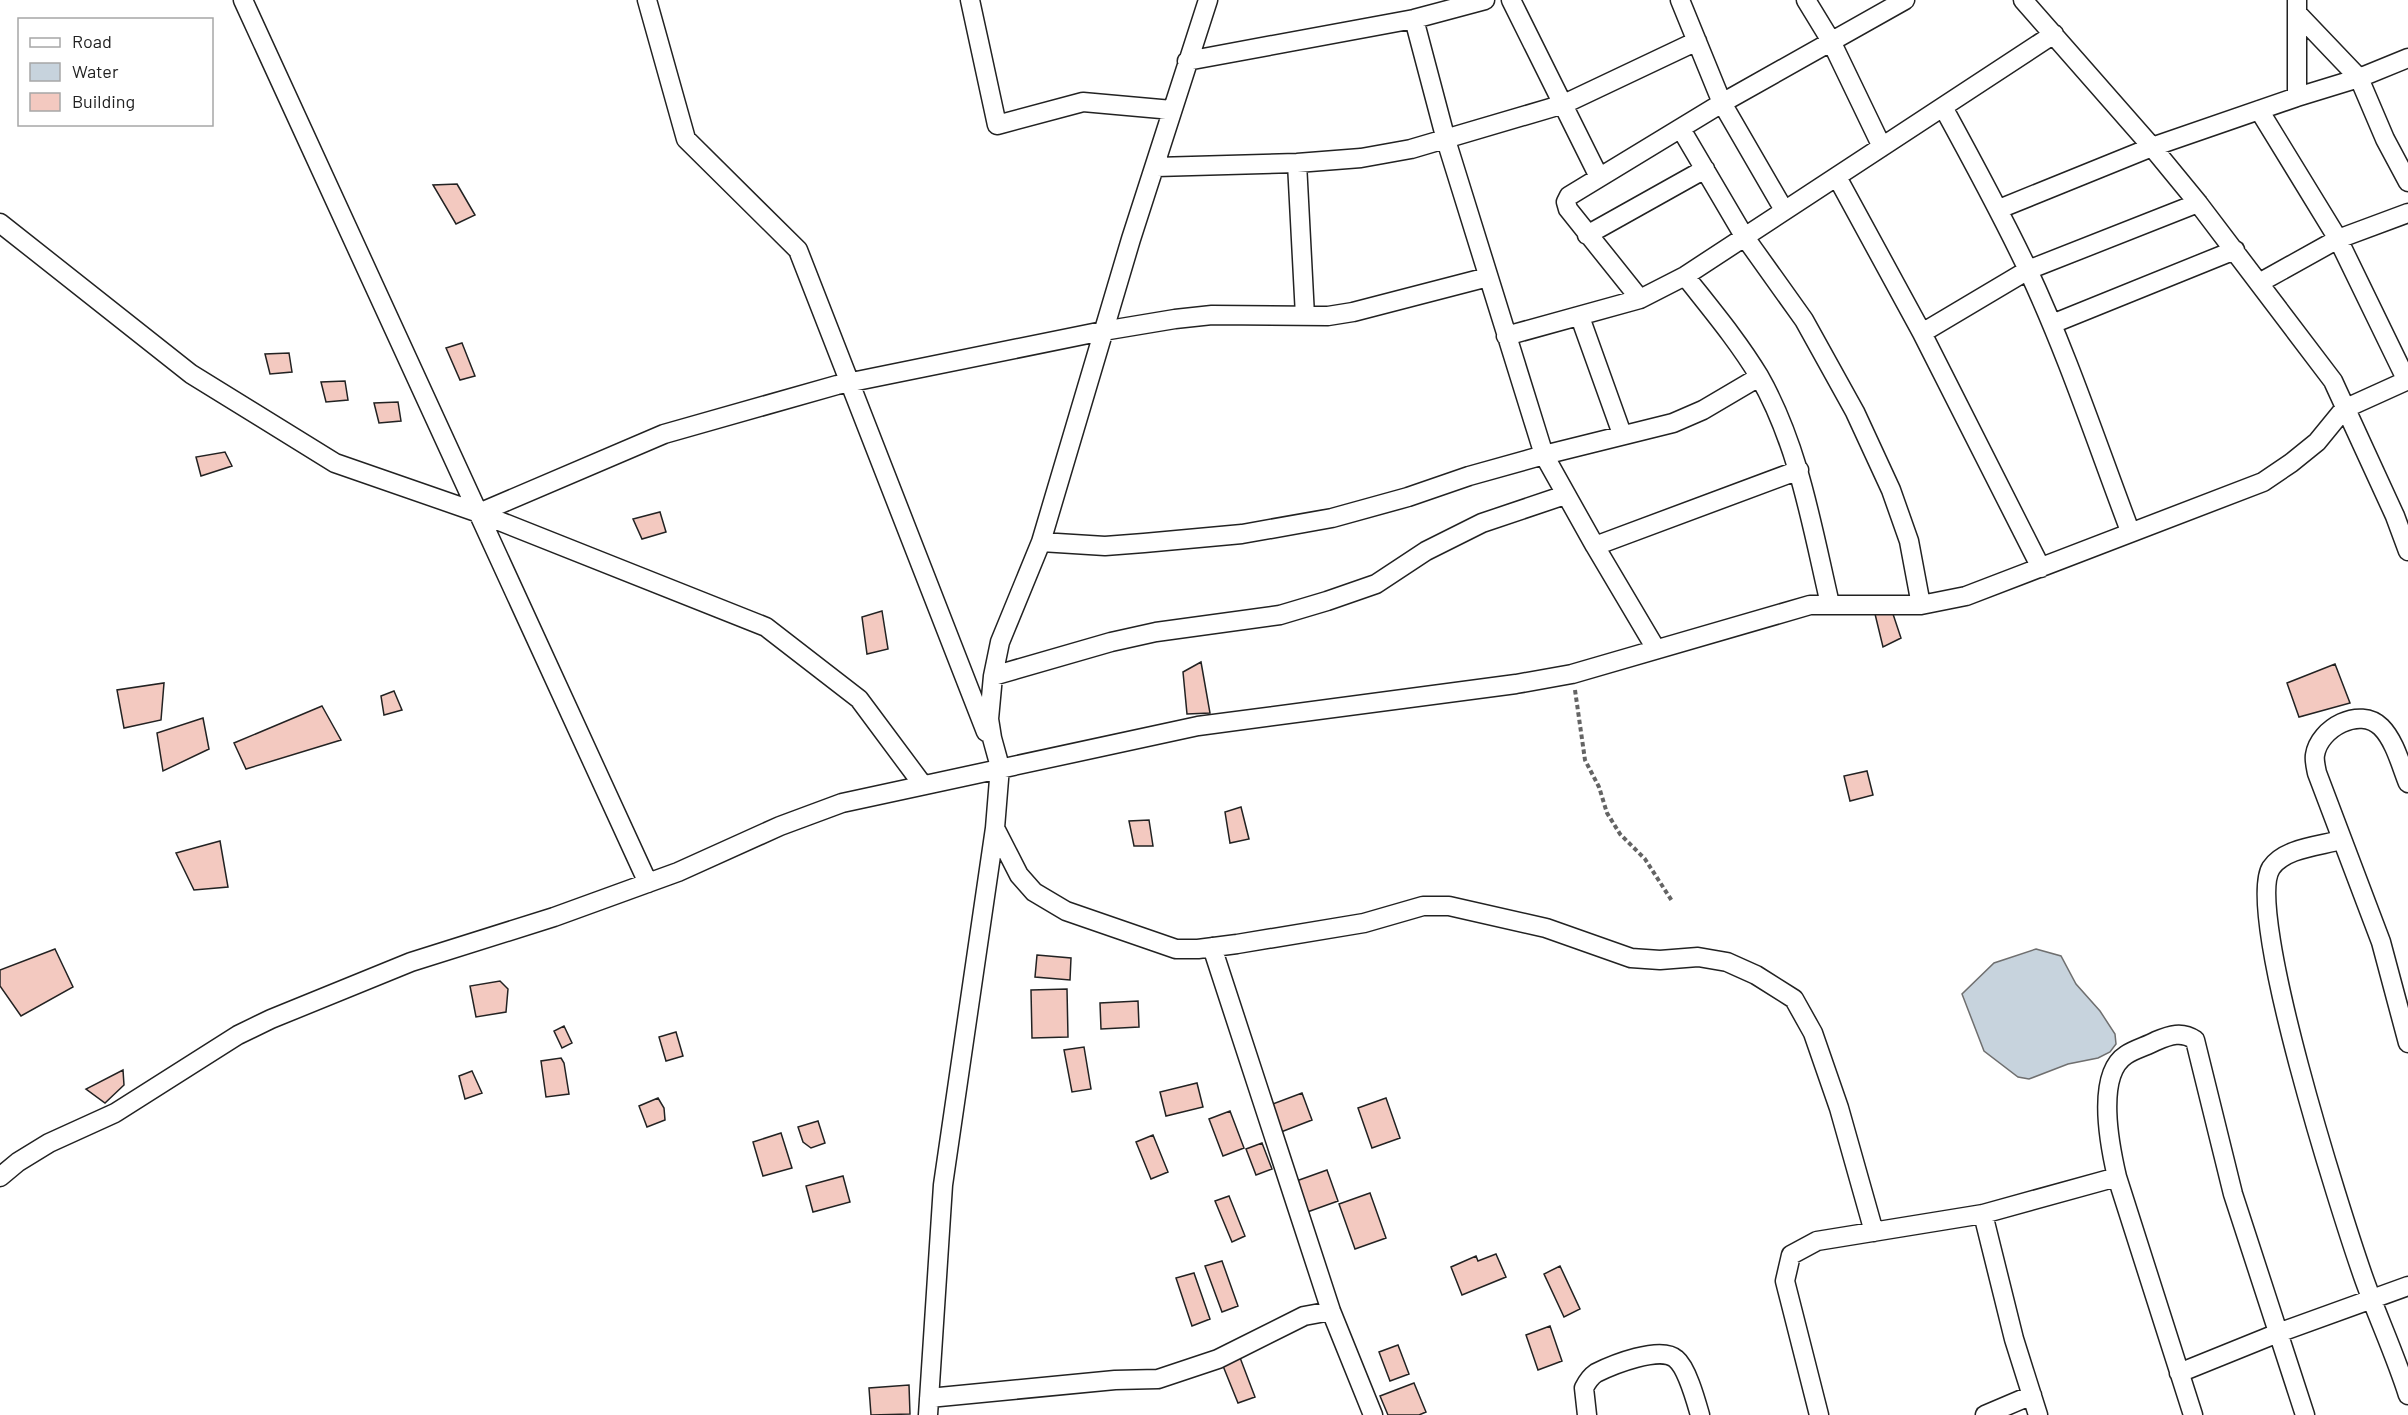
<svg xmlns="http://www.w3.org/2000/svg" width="2408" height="1415" font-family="Barlow,sans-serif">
  <rect width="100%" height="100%" fill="#fff"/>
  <!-- water -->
  <path fill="#c7d3dd" stroke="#6f6f6f" stroke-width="1.5" d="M2036 949 2061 956 2076 984 2100 1011 2115 1034 2116 1044 2110 1052 2098 1058 2068 1064 2029 1079 2018 1077 1984 1051 1962 994 1994 963Z"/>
  <!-- building -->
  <path fill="#f3c9c0" stroke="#222" stroke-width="1.5" d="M457 184 475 215 456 224 433 185Z
    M462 343 475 376 460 380 446 348Z
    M289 353 292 372 270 374 265 354Z
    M345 381 348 400 326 402 321 382Z
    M398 402 401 421 379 423 374 403Z
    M225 452 232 466 201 476 196 457Z
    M660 512 666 532 642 539 633 519Z
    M882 611 888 649 867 654 862 617Z
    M1875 614H1893L1901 638 1883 647Z
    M1201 662 1210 713 1187 714 1183 672Z
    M2335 664 2350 703 2299 717 2287 683Z
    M164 683 161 720 124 728 117 690Z
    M394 691 402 710 384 715 381 696Z
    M322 706 341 740 246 769 234 743Z
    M203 718 209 749 163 771 157 733Z
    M1867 771 1873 795 1850 801 1844 776Z
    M1241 807 1249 839 1230 843 1225 812Z
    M1149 820 1153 846H1134L1129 821Z
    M220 841 228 887 194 890 176 853Z
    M55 949 73 987 21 1016 0 986V970Z
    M1037 955 1071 958 1070 980 1035 977Z
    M500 981 508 989 506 1012 476 1017 470 986Z
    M1067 989 1068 1037 1032 1038 1031 990Z
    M1138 1001 1139 1027 1101 1029 1100 1003Z
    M564 1026 572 1043 562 1048 554 1031Z
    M676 1032 683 1056 666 1061 659 1037Z
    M1084 1047 1091 1089 1072 1092 1064 1050Z
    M561 1058 564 1063 569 1094 546 1097 541 1061Z
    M123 1070 124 1085 105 1103 86 1089Z
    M472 1071 482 1093 465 1099 459 1076Z
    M1197 1083 1203 1107 1166 1116 1160 1092Z
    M1302 1093 1312 1120 1281 1132 1270 1105Z
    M658 1098 664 1108 665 1120 647 1127 639 1106Z
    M1386 1098 1400 1138 1372 1148 1358 1108Z
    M1230 1111 1244 1148 1223 1156 1209 1119Z
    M818 1121 825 1143 811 1148 803 1142 798 1127Z
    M781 1133 792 1168 763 1176 753 1142Z
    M1153 1135 1168 1172 1151 1179 1136 1142Z
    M1262 1143 1272 1169 1256 1175 1246 1149Z
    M1327 1170 1338 1201 1299 1215 1288 1184Z
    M843 1176 850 1202 813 1212 806 1186Z
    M1370 1193 1386 1238 1355 1249 1339 1204Z
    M1229 1196 1245 1236 1232 1242 1215 1201Z
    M1496 1254 1506 1277 1462 1295 1451 1267 1476 1256 1478 1261Z
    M1222 1261 1238 1306 1222 1312 1205 1266Z
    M1560 1266 1580 1309 1564 1317 1544 1274Z
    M1194 1273 1210 1319 1192 1326 1176 1278Z
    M1550 1326 1562 1361 1538 1370 1526 1335Z
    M1398 1345 1409 1374 1390 1381 1379 1352Z
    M1239 1355 1255 1397 1238 1403 1221 1361Z
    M1414 1383 1426 1412 1419 1415H1388L1380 1396Z
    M909 1385 910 1414 871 1415 869 1388Z"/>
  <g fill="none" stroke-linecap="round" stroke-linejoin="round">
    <defs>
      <path id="minor" d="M243 0 648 883
        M647 0 686 139 798 250 986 732
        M970 0 997 125 1083 102 1172 110
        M1511 0 1599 177
        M1680 0 1722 103 1784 210
        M1806 0 1831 41 1882 147
        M2023 0 2152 147 2198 203 2333 381 2395 516 2408 551
        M2297 13 2359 78 2385 139 2408 182
        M1414 19 1446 140 1544 455 1595 546 1656 649
        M1187 61 1414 19 1485 0
        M2297 97V0
        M1943 107C1972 160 2001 213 2027 268 2067 353 2097 444 2130 531
        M2259 110 2338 239 2407 381
        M1681 129 1744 236 1804 320 1855 412 1891 490 1909 541 1921 605
        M1297 163 1305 316
        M1156 167 1297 163 1361 158 1411 149 1564 104 1697 41
        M1837 177 1922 333 2041 568
        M1999 209 2152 147 2297 97 2359 78 2408 58
        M0 223 191 374 335 463 479 513 766 627 859 699 923 785
        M1587 235 1705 169
        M1685 276C1711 309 1738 341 1759 376 1799 446 1812 527 1830 604
        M2259 283 2338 239 2408 213
        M1640 299 1568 209 1566 202 1569 196 1722 103 1905 0
        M1580 317 1622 434
        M2052 324 2235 250
        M1922 333 2028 270 2198 203
        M1506 336 1640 299 1685 276 2054 34
        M479 513 664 434 837 385 1103 331 1175 319 1212 315 1328 316 1353 312 1488 277
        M1041 542 1105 546 1144 543 1242 534 1332 518 1408 497 1469 476 1544 455 1673 423 1703 410 1759 377
        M1595 546 1799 470
        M993 676 1111 642 1156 632 1280 615 1327 601 1376 584 1426 551 1482 523 1565 495
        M2408 783C2401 766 2395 741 2381 727 2360 706 2319 728 2315 755 2314 760 2316 768 2317 773L2381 942 2408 1043
        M995 828 1019 875 1034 892 1066 911 1176 949H1198L1237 944 1364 923 1423 906H1449L1546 928 1631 958 1660 960 1698 957 1727 962 1756 975 1794 999 1813 1033 1839 1108 1874 1232
        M2341 840C2320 846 2284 848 2271 868 2244 911 2342 1216 2363 1276 2377 1316 2395 1354 2408 1395
        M1212 947 1331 1311 1373 1415
        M0 1177 18 1162 49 1143 115 1113 238 1035 271 1019 411 962 554 917 678 872 780 826 842 803 1198 726 1516 684 1572 674 1810 605H1921L1966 596 2263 482 2291 463 2317 442 2344 409 2408 380
        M1983 1214 2014 1339 2038 1415
        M2179 1373 2278 1333 2408 1286
        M929 1398 1115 1380 1158 1379 1218 1359 1304 1316 1331 1311
        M928 1415 943 1185 995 828 1000 767 992 738 989 719 993 676 1000 642 1041 542 1131 239 1208 0
        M1587 1415 1584 1388C1587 1382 1590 1377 1596 1373 1612 1365 1661 1345 1676 1359 1687 1368 1696 1401 1700 1415
        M1819 1415 1785 1281 1791 1255 1817 1241 1983 1214 2117 1177
        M1985 1415 2032 1395
        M2193 1415 2117 1177C2110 1147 2095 1075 2126 1055 2135 1049 2147 1046 2156 1041 2170 1035 2182 1031 2195 1040L2233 1194 2305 1415"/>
    </defs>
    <!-- minor casing -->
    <use href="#minor" stroke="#222" stroke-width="21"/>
    <!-- path -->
    <path stroke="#646464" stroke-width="4" stroke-dasharray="4.5 3" stroke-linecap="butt" d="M1575 690 1585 760 1599 787 1607 813 1620 834 1645 859 1672 901"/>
    <!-- minor -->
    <use href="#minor" stroke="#fff" stroke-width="18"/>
  </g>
  <!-- legend -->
  <rect x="18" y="18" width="195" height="108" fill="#ffffff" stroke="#a7a7a7" stroke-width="1.5"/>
  <rect x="30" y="38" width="30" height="9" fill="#ffffff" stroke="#a7a7a7" stroke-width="1.5"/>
  <text x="72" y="48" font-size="18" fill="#222222">Road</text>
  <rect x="30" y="63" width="30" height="18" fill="#c7d3dd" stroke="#a7a7a7" stroke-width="1.5"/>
  <text x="72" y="78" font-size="18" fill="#222222">Water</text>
  <rect x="30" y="93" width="30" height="18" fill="#f3c9c0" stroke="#a7a7a7" stroke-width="1.5"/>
  <text x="72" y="108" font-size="18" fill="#222222">Building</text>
</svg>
